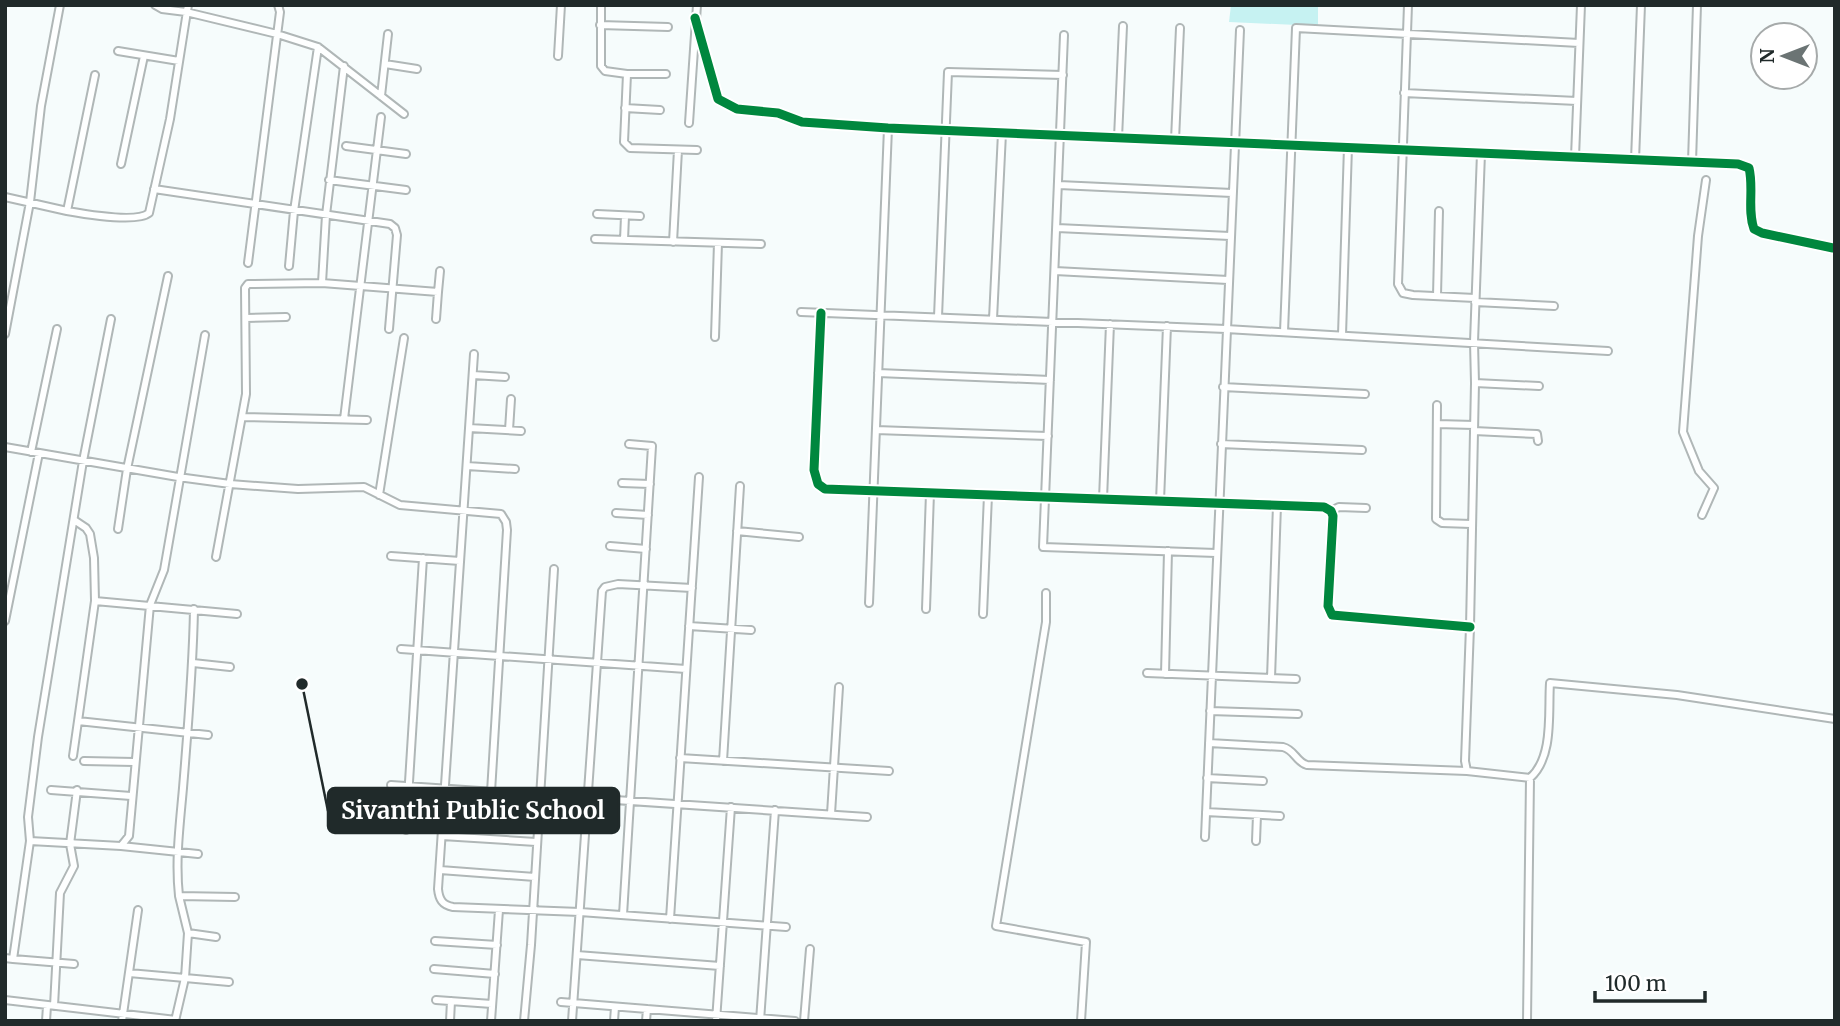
<svg xmlns="http://www.w3.org/2000/svg" width="1840" height="1026" font-family="Merriweather,serif">
  <rect width="100%" height="100%" fill="#f6fcfc"/>
  <!-- green -->
  <path fill="#c6f2f2" d="M1231 5H1318V26L1229 22Z"/>
  <g fill="none" stroke-linecap="round" stroke-linejoin="round">
    <defs>
      <path id="street" d="M155 5 162 9 186 12 277 34 318 47 404 114
        M601 5V66L605 71 627 74 624 142 630 148 697 150
        M1408 5 1398 284 1403 293 1413 295 1475 298
        M695 18 718 99 737 109 778 113 802 122 888 128 1738 164 1749 168C1754 188 1747 210 1754 229L1762 233 1833 248
        M600 25 668 27
        M1064 35 1043 547 1216 553
        M118 51 179 61
        M558 56 561 5
        M385 64 417 69
        M627 74H666
        M1404 93 1577 101
        M381 96 388 34
        M625 108 660 110
        M689 123 697 5
        M1118 138 1123 26
        M1175 140 1180 28
        M346 146 406 154
        M1575 157 1581 5
        M1635 160 1641 5
        M1692 162 1697 5
        M121 164 144 56
        M329 180 406 190
        M1059 185 1232 193
        M154 189 390 224 395 228 397 235 389 329
        M5 197 67 211 95 75
        M67 211C84 214 137 223 149 213L170 119 188 5
        M597 214 640 216
        M1057 228 1230 236
        M595 239 761 244
        M624 240 625 216
        M673 242 678 150
        M248 263 280 12 278 5
        M289 266 294 211 318 47
        M1055 271 1228 280
        M322 283 326 215 344 66
        M438 292 440 271
        M1437 296 1439 211
        M1475 302 1554 306
        M801 312 1226 329 1608 351
        M821 313 814 470 818 484 825 489 1324 507 1331 511 1333 516 1328 606 1332 615 1470 627
        M938 317 948 72 1063 75
        M246 318 286 317
        M993 319 1002 133
        M1284 332 1296 28 1579 43
        M5 334 30 202 41 106 60 5
        M1342 335 1348 147
        M715 337 718 243
        M474 354 438 889C439 899 442 905 453 907L580 912 786 927
        M878 373 1050 380
        M473 375 505 377
        M1475 383 1539 386
        M1223 387 1365 394
        M1437 405 1436 519 1442 523 1471 524
        M242 417 367 420
        M344 419 381 117
        M1437 424 1474 425
        M469 428 521 431
        M509 430 511 399
        M876 430 1048 436
        M1474 431 1537 434 1538 441
        M1221 444 1362 450
        M5 447 178 477 230 484 298 489 364 487 400 505 501 514 506 522 507 530 491 792
        M31 452 57 329
        M467 466 515 469
        M622 483 650 484
        M379 495 404 338
        M1103 499 1110 324
        M1160 501 1167 326
        M1331 511 1339 507 1366 508
        M616 513 648 515
        M1702 515 1714 488 1699 471 1683 432 1698 236 1706 180
        M74 520 86 528 90 534 94 558 95 601 78 721 208 735
        M118 529 127 469 168 276
        M737 531 799 537
        M610 546 646 549
        M391 556 460 561
        M216 557 246 394 245 288 248 284 322 283 438 292 436 319
        M1046 593V622L996 926 1086 942 1081 1021
        M95 601 237 614
        M869 603 888 128
        M194 609C193 668 188 728 183 788 180 823 175 860 179 896L235 897
        M926 609 930 493
        M983 614 988 495
        M5 621 39 453
        M689 626 751 630
        M401 649 686 669
        M193 663 230 667
        M1147 673 1296 679
        M1165 674 1168 551
        M1271 678 1277 505
        M1210 711 1298 714
        M1209 743 1283 747C1295 750 1296 762 1307 765L1467 771 1530 778 1527 1021
        M73 756 78 721
        M680 758 889 771
        M84 761 134 762
        M723 761 740 486
        M1467 771 1465 761 1470 627 1475 383 1474 342 1481 153
        M1207 778 1263 781
        M1530 778C1554 757 1548 712 1550 683L1677 695 1835 719
        M391 785 867 817
        M51 790 131 796
        M1206 812 1280 816
        M831 814 839 687
        M406 830 423 558
        M442 836 536 842
        M1205 837 1240 30
        M30 841 121 846 129 836 150 605 164 570 205 335
        M1256 841 1257 815
        M121 846 198 854
        M440 870 535 877
        M623 915 652 446 629 444
        M670 919 699 477
        M188 933 216 937
        M435 941 497 945
        M577 955 720 966
        M5 958 13 959 30 841 28 817 38 737 83 461 111 319
        M13 959 74 964
        M434 969 495 974
        M129 973 185 978 188 933 179 896
        M5 1000 176 1020
        M436 1000 492 1004
        M561 1002 795 1021
        M54 1006 60 893 74 866 70 844 77 790
        M46 1021 47 1006
        M122 1021 138 910
        M175 1021 185 978 229 982
        M450 1021 451 1001
        M491 1021 499 910
        M524 1021 531 945 554 569
        M572 1021 602 591 605 587 618 584 692 588
        M614 1021 615 1007
        M646 1021 647 1009
        M716 1021 731 807
        M760 1021 775 810
        M804 1021 810 949"/>
    </defs>
    <!-- street casing -->
    <use href="#street" stroke="#b0b7b7" stroke-width="10"/>
    <!-- street -->
    <use href="#street" stroke="#feffff" stroke-width="6"/>
    <defs>
      <path id="cycleway" d="M695 18 718 99 737 109 778 113 802 122 888 128 1738 164 1749 168C1754 188 1747 210 1754 229L1762 233 1833 248
        M821 313 814 470 818 484 825 489 1324 507 1331 511 1333 516 1328 606 1332 615 1470 627"/>
    </defs>
    <!-- cycleway casing -->
    <use href="#cycleway" stroke="#fff" stroke-width="13"/>
    <!-- cycleway -->
    <use href="#cycleway" stroke="#00873e" stroke-width="9"/>
  </g>
  <!-- callouts -->
  <path fill="none" stroke="#202a2a" stroke-width="2.5" d="M302 684L328 811"/>
  <circle fill="#202a2a" stroke="#fff" stroke-width="2.5" cx="302" cy="684" r="7"/>
  <rect fill="#202a2a" stroke="#202a2a" stroke-width="2.5" x="328" y="788" width="291" height="45" rx="7"/>
  <g font-size="24" text-anchor="middle" font-weight="bold" fill="#fff">
    <text x="473" y="819">Sivanthi Public School</text>
  </g>
  <!-- border -->
  <rect width="1840" height="1026" fill="none" stroke="#202a2a" stroke-width="14"/>
  <!-- north arrow -->
  <g transform="translate(1784 56) rotate(270)"><circle r="33" fill="#ffffff" stroke="#a6aaaa" stroke-width="2"/>
  <path d="M0-5L12 26L0 18L-12 26Z" fill="#6b7474"/>
  <text y="-10" font-size="19" font-weight="bold" text-anchor="middle" fill="#202a2a">N</text>
  </g>
  <!-- scale -->
  <path d="M1595 991v10h110v-10" fill="none" stroke="#202a2a" stroke-width="3.5"/>
  <text x="1605" y="991" font-size="21" fill="#202a2a" stroke="#ffffff" stroke-width="5" paint-order="stroke">100 m</text>
</svg>
